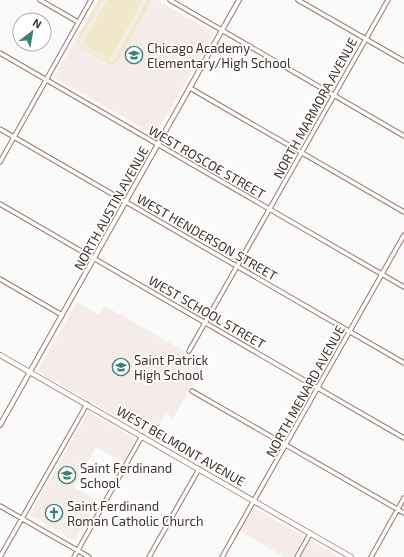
<svg xmlns="http://www.w3.org/2000/svg" width="404" height="557" font-family="'Exo 2',sans-serif">
  <rect width="100%" height="100%" fill="#fafafa"/>
  <!-- built -->
  <path fill="#f5ece9" d="M98 0H157L214 33 155 135 54 77Z
    M77 302 99 315 105 306 205 363 173 418 166 414 153 437 37 371Z
    M88 412 136 439 124 462 96 447 74 487 97 501 75 541 30 515Z
    M254 508 288 527 340 557H284L240 531Z"/>
  <!-- green -->
  <path fill="#f1e8c9" d="M99 0H102L79 42 81 46 111 62 115 60 147 0H149V5L118 61 112 64 107 63 80 47 77 43 78 38Z
    M107 0H143L109 60 82 44Z"/>
  <g fill="none" stroke-linecap="round" stroke-linejoin="round">
    <defs>
      <path id="minor" d="M40 0 78 22
        M170 0 404 136
        M298 0 404 61
        M0 53 404 287
        M190 88 404 212
        M0 129 404 363
        M0 162 91 0
        M0 204 404 438
        M0 279 62 315
        M189 351 388 0
        M192 391 404 513
        M0 506 89 557
        M0 557 87 404
        M74 557 142 436
        M149 557 199 469
        M222 557 404 235
        M297 557 310 534
        M371 557 404 498"/>
      <path id="tertiary" d="M0 425 239 0"/>
      <path id="secondary" d="M0 355 351 557"/>
    </defs>
    <!-- minor casing -->
    <use href="#minor" stroke="#99776d" stroke-width="5.5"/>
    <!-- tertiary casing -->
    <use href="#tertiary" stroke="#99776d" stroke-width="6"/>
    <!-- secondary casing -->
    <use href="#secondary" stroke="#99776d" stroke-width="6"/>
    <!-- minor -->
    <use href="#minor" stroke="#fff" stroke-width="3.5"/>
    <!-- tertiary -->
    <use href="#tertiary" stroke="#fff" stroke-width="4"/>
    <!-- secondary -->
    <use href="#secondary" stroke="#fff" stroke-width="4.5"/>
  </g>
  <!-- icons -->
  <defs>
    <symbol id="school-ring" viewBox="-11 -11 22 22"><circle r="9.5" fill="#fff" stroke="#3d8174" stroke-width="1.5"/><path d="M0-5L7-2L0 1L-7-2ZM-4 1L0 2.5L4 1V4Q0 6-4 4Z" fill="#3d8174"/></symbol>
    <symbol id="church-ring" viewBox="-11 -11 22 22"><circle r="9.5" fill="#fff" stroke="#3d8174" stroke-width="1.5"/><path d="M-1.2-6h2.4v3.5h3.3v2.4h-3.3V6h-2.4V-.1h-3.3v-2.4h3.3Z" fill="#3d8174"/></symbol>
  </defs>
  <g fill-rule="evenodd">
    <use href="#school-ring" x="124" y="45" width="20" height="20"/>
    <use href="#school-ring" x="111" y="357" width="20" height="20"/>
    <use href="#school-ring" x="57" y="465" width="20" height="20"/>
    <use href="#church-ring" x="44" y="503" width="20" height="20"/>
  </g>
  <g text-anchor="middle" stroke-width="3.5" stroke-linejoin="round" paint-order="stroke">
    <!-- poi labels -->
    <g font-size="13" fill="#40322d" stroke="#fff" text-anchor="start">
      <text x="147" y="53">Chicago Academy<tspan x="147" dy="15">Elementary/High School</tspan></text>
      <text x="134" y="365">Saint Patrick<tspan x="134" dy="15">High School</tspan></text>
      <text x="80" y="473">Saint Ferdinand<tspan x="80" dy="15">School</tspan></text>
      <text x="67" y="511">Saint Ferdinand<tspan x="67" dy="15">Roman Catholic Church</tspan></text>
    </g>
    <!-- street labels -->
    <g font-size="13" fill="#40322d" stroke="#fff">
      <text transform="translate(315 108) rotate(-61)" y="5">NORTH MARMORA AVENUE</text>
      <text transform="translate(207 162) rotate(30)" y="5">WEST ROSCOE STREET</text>
      <text transform="translate(111 208) rotate(-61)" y="5">NORTH AUSTIN AVENUE</text>
      <text transform="translate(207 237) rotate(30)" y="5">WEST HENDERSON STREET</text>
      <text transform="translate(207 312) rotate(30)" y="5">WEST SCHOOL STREET</text>
      <text transform="translate(305 391) rotate(-61)" y="5">NORTH MENARD AVENUE</text>
      <text transform="translate(181 446) rotate(30)" y="5">WEST BELMONT AVENUE</text>
    </g>
  </g>
  <!-- north arrow -->
  <g transform="translate(32 32) rotate(31)"><circle r="19" fill="#ffffff" stroke="#b3adab"/>
  <path d="M0-3L7 15L0 10L-7 15Z" fill="#3d8174"/>
  <text y="-6" font-size="11" font-weight="bold" text-anchor="middle" fill="#40322d">N</text>
  </g>
</svg>
